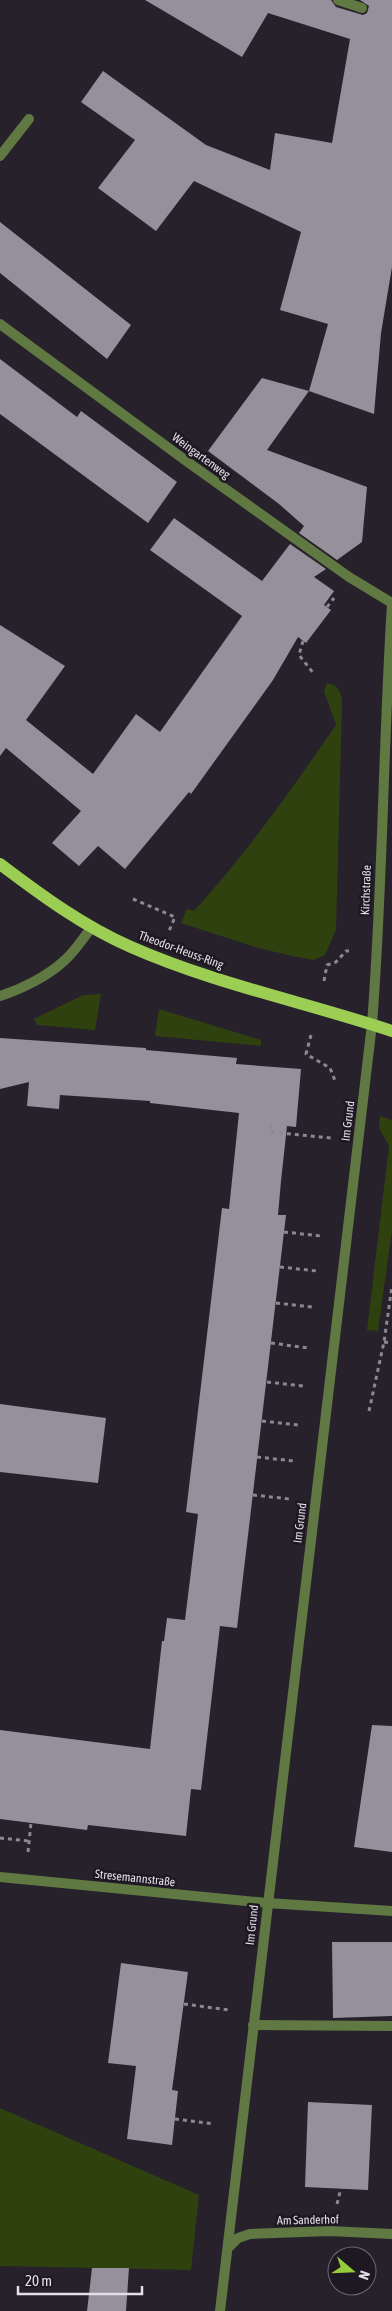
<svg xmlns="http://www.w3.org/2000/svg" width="392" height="2311" font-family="'Asap Condensed',sans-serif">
  <rect width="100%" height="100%" fill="#27212c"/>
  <!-- green -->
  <path fill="#2e410f" d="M327 683C339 685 342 693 342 704L336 930 325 955 314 960 297 957 258 948 181 923 187 909 194 911C247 853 291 790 336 725L324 691Z
    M101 994 95 1030 37 1025 34 1019 83 995Z
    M159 1009 261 1040V1046L155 1036Z
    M380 1116 392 1120V1230L378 1331 367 1330 389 1146 379 1128Z
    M0 2108 199 2195 191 2270 0 2266Z"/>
  <!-- building -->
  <path fill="#968f9c" d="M145 0H331L336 7 363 15 367 13 369 6 360 0H392V267L381 333 374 414 309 391 328 324 280 310 301 232 194 181 156 231 98 188 135 140 81 102 103 71 206 145 270 170 275 133 332 143 350 39 268 13 242 57Z
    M0 222 131 325 107 359 0 273Z
    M0 359 77 417 81 411 177 482 148 523 0 414Z
    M262 378 309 391 267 450 367 487 362 542 337 560 299 533 304 526 279 504 208 451Z
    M174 518 262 581 290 544 326 569 314 577 334 591 324 605 331 610 306 643 298 637 273 680 191 794 189 792 125 869 98 846 79 866 52 843 81 811 6 748 0 756V625L65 666 26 720 93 774 136 714 160 732 242 616 150 550Z
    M0 1038 146 1048V1050L237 1058 236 1064 301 1069 296 1127 287 1126 281 1181 278 1215H286L237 1628 220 1626 201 1790 191 1789 186 1836 88 1825 87 1830 0 1819V1730L150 1749 162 1641H164L167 1618 185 1620 198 1514 186 1512 222 1208 229 1209 239 1113 150 1103V1101L60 1095 59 1109 27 1106 29 1082 0 1089Z
    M0 1404 106 1418 98 1483 0 1472Z
    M372 1725 392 1726V1852L354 1847Z
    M332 1942H392V2016L333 2018Z
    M121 1963 188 1972 172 2090 178 2091 172 2145 127 2139 136 2066 108 2063Z
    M308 2102 372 2105 368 2190 305 2187Z
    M92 2268H129L126 2311H87Z"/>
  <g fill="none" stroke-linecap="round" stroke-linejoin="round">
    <!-- path -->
    <path stroke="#8d8891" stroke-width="3" stroke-dasharray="4 4" stroke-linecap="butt" d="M327 607 334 598
      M303 641 299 655 314 674
      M133 899 175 917 169 931
      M324 981 327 965 336 962 346 951H349
      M311 1035 306 1054 330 1068 336 1083
      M271 1125 270 1132 331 1138
      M284 1232 321 1236
      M280 1267 317 1271
      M276 1303 312 1307
      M384 1342 392 1343
      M271 1343 308 1348
      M267 1382 303 1386
      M369 1411 384 1342 392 1286
      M262 1421 298 1425
      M257 1457 294 1461
      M253 1495 290 1499
      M0 1838 29 1841
      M28 1852 31 1823
      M184 2004 229 2010
      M175 2119 214 2124
      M337 2204 341 2188"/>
    <!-- lane -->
    <path stroke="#607841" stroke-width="10" d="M338 0 362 8
      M267 1903 392 1911
      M253 2025 392 2026"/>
    <!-- street -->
    <path stroke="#607841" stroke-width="10" d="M0 156 29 119
      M0 324 189 463 349 577 392 603
      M0 996C22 989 48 976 65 960 75 951 83 938 92 927
      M0 1877 267 1903
      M228 2248 238 2238 250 2234 329 2231 392 2234
      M220 2311 372 1024C383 884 383 744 392 604"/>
    <!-- primary -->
    <path stroke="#9cce54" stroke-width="12" d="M0 864C41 895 83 926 131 947 215 984 305 1002 392 1031"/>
  </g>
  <g text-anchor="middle" stroke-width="5" stroke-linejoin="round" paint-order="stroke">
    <!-- street labels -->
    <g font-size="12" fill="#e3dfe6" stroke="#1d1822">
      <text transform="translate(201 456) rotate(36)" y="4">Weingartenweg</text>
      <text transform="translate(366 890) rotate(-88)" y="4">Kirchstraße</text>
      <text transform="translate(181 950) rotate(20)" y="4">Theodor-Heuss-Ring</text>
      <text transform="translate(348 1121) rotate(-83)" y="4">Im Grund</text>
      <text transform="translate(300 1523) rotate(-83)" y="4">Im Grund</text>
      <text transform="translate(135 1878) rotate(6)" y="4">Stresemannstraße</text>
      <text transform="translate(252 1925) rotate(-84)" y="4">Im Grund</text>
      <text transform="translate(308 2220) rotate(-1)" y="4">Am Sanderhof</text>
    </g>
  </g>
  <!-- north arrow -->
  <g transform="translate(352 2271) rotate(109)"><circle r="24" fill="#1d1822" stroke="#6c6870"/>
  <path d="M0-4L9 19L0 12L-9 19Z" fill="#95cc3b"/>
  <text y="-8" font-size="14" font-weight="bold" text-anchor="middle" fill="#e3dfe6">N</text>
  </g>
  <!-- scale -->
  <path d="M18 2286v8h124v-8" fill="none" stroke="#e3dfe6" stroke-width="2.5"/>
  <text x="25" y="2286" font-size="15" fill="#e3dfe6" stroke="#1d1822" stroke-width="4" paint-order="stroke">20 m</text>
</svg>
